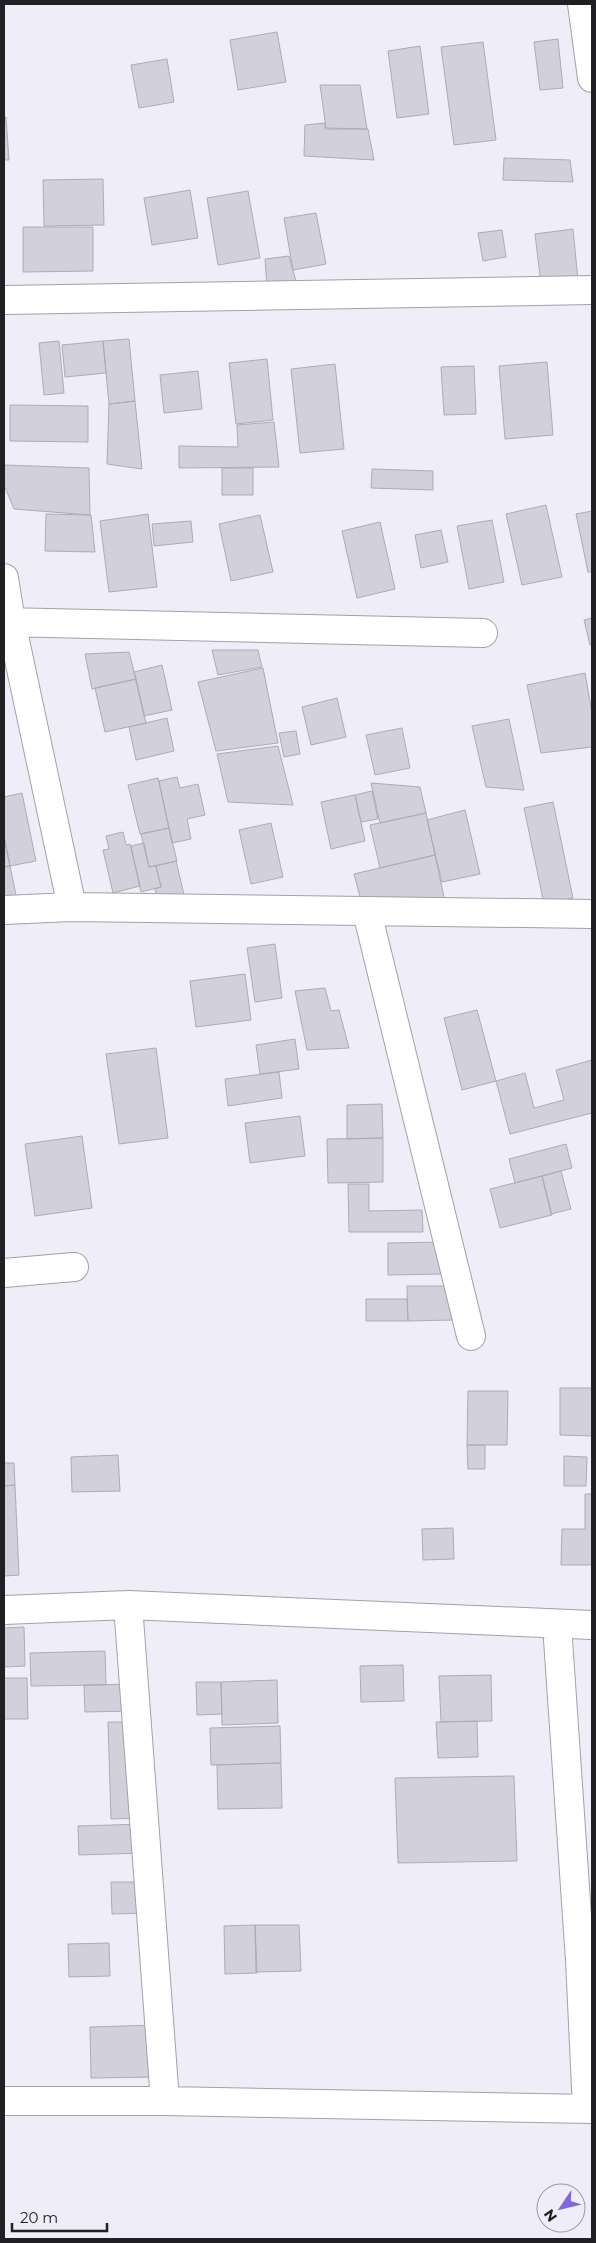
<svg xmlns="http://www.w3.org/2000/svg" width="596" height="2243" font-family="Montserrat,sans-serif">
  <rect width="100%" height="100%" fill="#eeedf8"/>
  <!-- building -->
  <path fill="#d1d0db" stroke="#adacb6" d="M277 32 286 82 238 90 230 40Z
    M558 39 563 88 540 90 534 42Z
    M483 42 496 140 454 145 441 47Z
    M420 46 429 114 397 118 388 51Z
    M167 59 174 102 139 108 131 65Z
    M320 85H360L367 129 326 128Z
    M6 117 9 160H4V118Z
    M325 123V129H368L374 160 304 156 305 125Z
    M504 158 570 160 573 182 503 180Z
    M103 179 104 225 44 226 43 180Z
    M190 190 198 238 152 245 144 198Z
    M248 191 260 258 218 265 207 198Z
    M316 213 326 264 293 270 284 218Z
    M23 227H93V271L23 272Z
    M573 229 578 280 541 284 535 234Z
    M502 230 506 257 483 261 478 233Z
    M289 256 297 285 267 287 265 259Z
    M129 339 135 401 109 404 103 341Z
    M59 341 64 393 44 395 39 343Z
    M103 341 106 373 65 377 62 345Z
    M267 359 273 420 236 424 229 363Z
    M547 362 553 435 505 439 499 366Z
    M335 364 344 449 300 453 291 369Z
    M474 366 476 414 444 415 441 367Z
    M198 371 202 409 164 413 160 375Z
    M135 401 142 469 107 464 109 404Z
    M10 405 88 406V442L10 441Z
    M274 422 279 467 179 468V446L238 447 237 425Z
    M4 465 89 468 90 515 14 509 4 485Z
    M222 468H253V495H222Z
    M372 469 433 471V490L371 488Z
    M546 505 562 577 522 585 506 514Z
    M592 511V572H588L576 514Z
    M46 514 91 515 95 552 45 551Z
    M148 514 157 587 109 592 100 521Z
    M260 515 273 572 231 581 219 524Z
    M492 520 504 582 469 589 457 526Z
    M191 521 193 542 154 546 152 524Z
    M380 522 395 589 357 598 342 531Z
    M441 530 448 562 421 568 415 535Z
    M592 618V645H590L584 620Z
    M212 650H258L262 667 218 675Z
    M129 652 136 679 92 689 85 654Z
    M162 665 172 710 144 716 134 672Z
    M263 668 278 743 216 751 198 682Z
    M585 673 592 713V747L541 753 527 685Z
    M136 679 146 723 105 732 95 688Z
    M337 698 346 737 311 745 302 707Z
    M167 718 174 751 136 760 129 727Z
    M509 719 524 790 486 787 472 726Z
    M402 728 410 768 375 775 366 735Z
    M296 731 300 754 284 757 279 733Z
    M278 746 293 805 228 802 217 754Z
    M177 777 180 788 198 784 205 815 187 819 191 839 172 843 159 781Z
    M158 778 169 828 140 834 128 785Z
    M371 783 420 787 426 813 380 823Z
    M372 791 378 819 361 822 355 795Z
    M22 793 36 861 10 866 4 836V797Z
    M355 795 365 841 331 849 321 802Z
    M553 802 573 898 544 904 524 808Z
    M465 810 480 874 442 882 427 820Z
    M426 813 435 855 380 868 370 825Z
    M271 823 283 877 251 884 239 830Z
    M169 828 177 861 149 867 141 834Z
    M123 832 126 845 130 844 140 886 113 893 103 850 109 849 106 836Z
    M4 837 10 866 4 867Z
    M144 843 149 867 156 866 161 887 141 892 131 846Z
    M435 855 446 907 362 904 354 874Z
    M176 861 185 899 157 896 155 889 161 887 156 866Z
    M10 866 17 900 4 903V867Z
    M275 944 282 998 255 1002 247 948Z
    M245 974 251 1020 196 1027 190 981Z
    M325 988 331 1011 339 1010 349 1048 307 1050 295 991Z
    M477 1010 496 1081 462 1090 444 1018Z
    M295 1039 299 1069 260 1074 256 1045Z
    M156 1048 168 1138 119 1144 106 1054Z
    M592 1060V1113L510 1134 496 1081 525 1073 534 1108 564 1100 556 1070Z
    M279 1072 282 1098 228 1106 225 1079Z
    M382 1104 383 1138 347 1139V1105Z
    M300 1116 305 1156 250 1163 245 1123Z
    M82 1136 92 1208 35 1216 25 1144Z
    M383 1138V1182L328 1183 327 1139Z
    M566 1144 572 1168 515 1183 509 1159Z
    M561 1171 571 1209 551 1214 542 1176Z
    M542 1176 552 1215 500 1228 490 1189Z
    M348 1184H369V1211L422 1210 423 1232H349Z
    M444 1242 445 1274 388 1275V1243Z
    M407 1286H452L453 1320 408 1321Z
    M366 1299H407L408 1321H366Z
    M560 1388H592V1436L560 1435Z
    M468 1391H508L507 1445H467Z
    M467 1445H485V1469H468Z
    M118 1455 120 1491 72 1492 71 1457Z
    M564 1456 587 1457 586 1486H564Z
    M4 1463H14L15 1485 4 1486Z
    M15 1485 19 1575 4 1576V1486Z
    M585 1494H592V1565H561L562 1529H585Z
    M453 1528 454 1559 423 1560 422 1529Z
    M24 1627 25 1666 4 1667V1628Z
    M105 1651 106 1685 31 1686 30 1653Z
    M403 1665 404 1701 361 1702 360 1666Z
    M491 1675 492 1721 441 1722 439 1676Z
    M4 1678H27L28 1719H4Z
    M277 1680 278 1723 222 1725 221 1682Z
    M196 1682H221L222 1714 197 1715Z
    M132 1684 133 1711 85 1712 84 1685Z
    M477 1721 478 1757 438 1758 436 1722Z
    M108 1722H136L138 1818 111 1819Z
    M280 1726 281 1763 211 1765 210 1728Z
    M281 1763 282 1808 218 1809 217 1765Z
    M514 1776 517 1861 398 1863 395 1778Z
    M144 1824V1853L79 1855 78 1826Z
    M111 1882H142L144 1913 112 1914Z
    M255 1925 257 1973 225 1974 224 1926Z
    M255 1925H299L301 1971 256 1972Z
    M109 1943 110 1976 69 1977 68 1944Z
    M156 2025 157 2077 91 2078 90 2027Z"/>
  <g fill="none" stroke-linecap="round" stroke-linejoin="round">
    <defs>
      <path id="minor" d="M582 4 592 78
        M4 300 592 290
        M4 578 11 622 72 907
        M4 622 483 633
        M4 910 72 907 592 914
        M367 912 471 1336
        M4 1273 74 1267
        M128 1605 165 2101
        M4 1610 128 1605 592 1625
        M557 1625 580 1960 587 2109
        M4 2101H165L592 2109"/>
    </defs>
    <!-- minor casing -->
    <use href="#minor" stroke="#a1a1aa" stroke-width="30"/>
    <!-- minor -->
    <use href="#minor" stroke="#fff" stroke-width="28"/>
  </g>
  <!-- border -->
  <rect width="596" height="2243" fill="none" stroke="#202024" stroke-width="10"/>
  <!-- north arrow -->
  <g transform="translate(561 2208) rotate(235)"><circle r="24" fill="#eeedf8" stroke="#9c9ba3"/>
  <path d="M0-4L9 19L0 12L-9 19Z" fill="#8067e2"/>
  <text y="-8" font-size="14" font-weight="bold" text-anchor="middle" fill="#202024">N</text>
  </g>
  <!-- scale -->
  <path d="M12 2223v8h95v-8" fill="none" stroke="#202024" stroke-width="2.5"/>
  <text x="20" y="2223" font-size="15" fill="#202024" stroke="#eeedf8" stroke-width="4" paint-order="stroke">20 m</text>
</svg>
